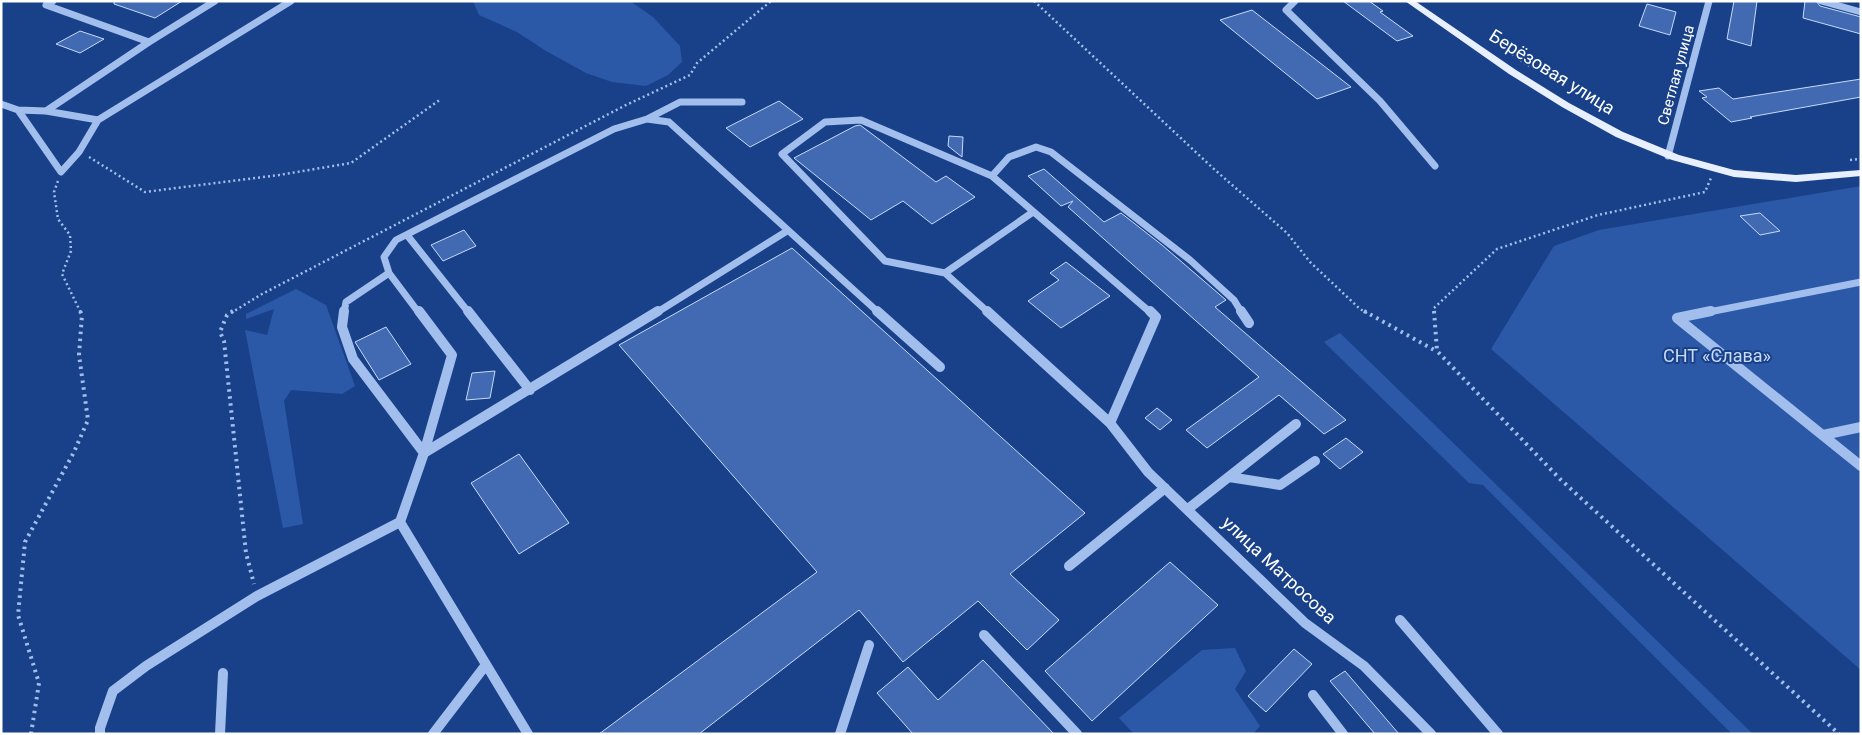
<svg xmlns="http://www.w3.org/2000/svg" width="1862" height="735" font-family="Roboto,sans-serif">
  <rect width="100%" height="100%" fill="#194189"/>
  <!-- green -->
  <path fill="#2b59a8" d="M473 1H630L653 17 680 46 682 62 668 75 646 86 612 82 586 73 546 51 517 32 479 15Z
    M1861 186V670L1491 349 1554 246 1599 230Z
    M296 289 326 305 355 386 342 394 291 390 284 401 303 524 283 528 245 330 267 335 274 309 246 319V314Z
    M1340 333 1753 734H1732L1483 485 1469 483 1324 342Z
    M1235 648 1246 671 1235 689 1260 726 1253 734H1134L1119 718 1202 650Z"/>
  <!-- building -->
  <path fill="#416ab2" stroke="#c7dafa" d="M114 1H182L155 18 114 4Z
    M1343 1H1369L1383 11 1380 12 1413 36 1397 41Z
    M1734 1H1757L1751 46 1727 39Z
    M1805 1H1816L1820 6 1861 17V34L1803 18Z
    M1647 4 1676 12 1670 35 1639 26Z
    M1252 10 1351 87 1317 99 1220 20Z
    M80 31 104 39 80 53 56 44Z
    M1861 79V97L1750 117 1752 118 1731 122 1702 98 1707 97 1699 91 1719 88 1733 99Z
    M779 101 803 119 750 147 726 128Z
    M860 125 936 182 946 176 975 197 932 224 903 201 871 220 794 158 855 126Z
    M949 136 963 137 962 157 948 146Z
    M1044 169 1104 222 1121 213 1162 245 1226 300 1215 307 1346 420 1324 434 1279 395 1207 448 1186 430 1259 377 1068 207 1073 201 1061 206 1028 176Z
    M1760 213 1780 231 1760 235 1740 216Z
    M464 230 476 246 443 261 431 245Z
    M792 248 1085 513 1010 574 1059 620 1027 650 978 601 903 662 859 610 699 734H599L817 572 619 345Z
    M1066 262 1110 296 1061 328 1028 301 1059 280 1050 273Z
    M386 327 411 364 379 380 355 342Z
    M495 371 490 398 466 400 472 373Z
    M1157 408 1172 420 1160 430 1145 418Z
    M1346 438 1363 452 1340 469 1323 454Z
    M519 454 569 523 519 554 471 483Z
    M1170 562 1218 605 1092 721 1045 671Z
    M1294 649 1312 664 1266 712 1248 696Z
    M983 660 1054 734H913L877 693 908 667 938 700Z
    M1345 671 1399 734H1375L1330 681Z"/>
  <g fill="none" stroke-linecap="round" stroke-linejoin="round">
    <!-- path-far1 -->
    <path stroke="#a1beed" stroke-width="2.5" stroke-dasharray="2 3" stroke-linecap="butt" d="M1034 1 1215 170 1287 233 1310 262 1360 309 1367 313
      M1512 54 1529 66
      M89 157 145 192 279 175 351 163 441 99
      M1850 160 1861 159
      M58 181 54 192 58 219 70 235 71 251 62 274 81 313
      M231 313 262 294 626 105 690 75 697 63 771 1
      M1434 313V308L1497 249 1598 215 1705 192 1711 178"/>
    <!-- path -->
    <path stroke="#a1beed" stroke-width="4" stroke-dasharray="2.5 4.5" stroke-linecap="butt" d="M233 311 227 315 220 332 224 341 246 553 254 584
      M1364 311 1436 351
      M1434 311 1437 351 1560 479 1839 734
      M31 734 39 683 18 615 25 542 74 452 88 420 79 355 82 315 80 311"/>
    <!-- minor-far1 -->
    <path stroke="#a1beed" stroke-width="7" d="M1295 1 1286 10 1380 101 1435 166
      M1821 1 1861 12
      M149 42 215 1
      M1 104 18 110
      M18 110 46 111 98 120 79 152 61 172Z
      M46 111 149 42 46 5 53 1
      M647 119 680 102H742
      M98 120 291 1
      M1668 156 1709 1
      M992 176 1009 157 1036 147 1051 152 1190 260 1234 300 1242 313
      M407 235 469 313
      M945 273 1033 212
      M344 313 346 302 389 273
      M419 313 389 273 384 257 396 240 614 129 647 119 669 122 879 313
      M656 313 787 231
      M989 313 945 273 885 261 782 154 825 122 861 120 992 176 1151 313
      M1704 313 1861 282"/>
    <!-- minor -->
    <path stroke="#a1beed" stroke-width="10" d="M344 311 342 327 353 359 424 453
      M419 311 452 355 424 453
      M468 311 530 390
      M877 311 940 367
      M987 311 1110 423
      M1241 311 1249 323
      M1677 318 1861 466
      M1677 318 1711 311
      M1110 423 1148 472 1305 623 1364 666 1431 734
      M1110 423 1156 317 1150 311
      M1823 435 1861 427
      M1229 477 1280 485 1315 461
      M1188 509 1296 424
      M400 522 528 734
      M1069 566 1165 488
      M1400 620 1498 734
      M984 635 1077 734
      M1313 695 1343 734
      M100 734V728L113 691 146 666 257 596 400 522 424 453 658 311
      M220 734 223 673
      M433 734 485 666
      M840 734 869 645"/>
    <!-- major -->
    <path fill="#e8efff" fill-rule="evenodd" d="M1405 1H1415L1516 70 1569 103 1623 132 1679 155 1734 170 1796 175 1861 170V176L1796 182 1734 177 1672 160 1616 137 1562 107 1509 74Z"/>
  </g>
  <g text-anchor="middle" stroke-width="4" stroke-linejoin="round" paint-order="stroke">
    <!-- far-street labels -->
    <g font-size="15" fill="#fff" stroke="#194189">
      <text transform="translate(1676 75) rotate(-75)" y="5">Светлая улица</text>
    </g>
    <!-- street labels -->
    <g font-size="18" fill="#fff" stroke="#194189">
      <text transform="translate(1552 72) rotate(32)" y="6">Берёзовая улица</text>
      <text transform="translate(1279 570) rotate(43)" y="6">улица Матросова</text>
    </g>
    <!-- park labels -->
    <g font-size="18" fill="#c7dafa" stroke="#194189">
      <text x="1717" y="362">СНТ «Слава»</text>
    </g>
  </g>
  <!-- border -->
  <rect width="1862" height="735" fill="none" stroke="#ffffff" stroke-width="5"/>
</svg>
